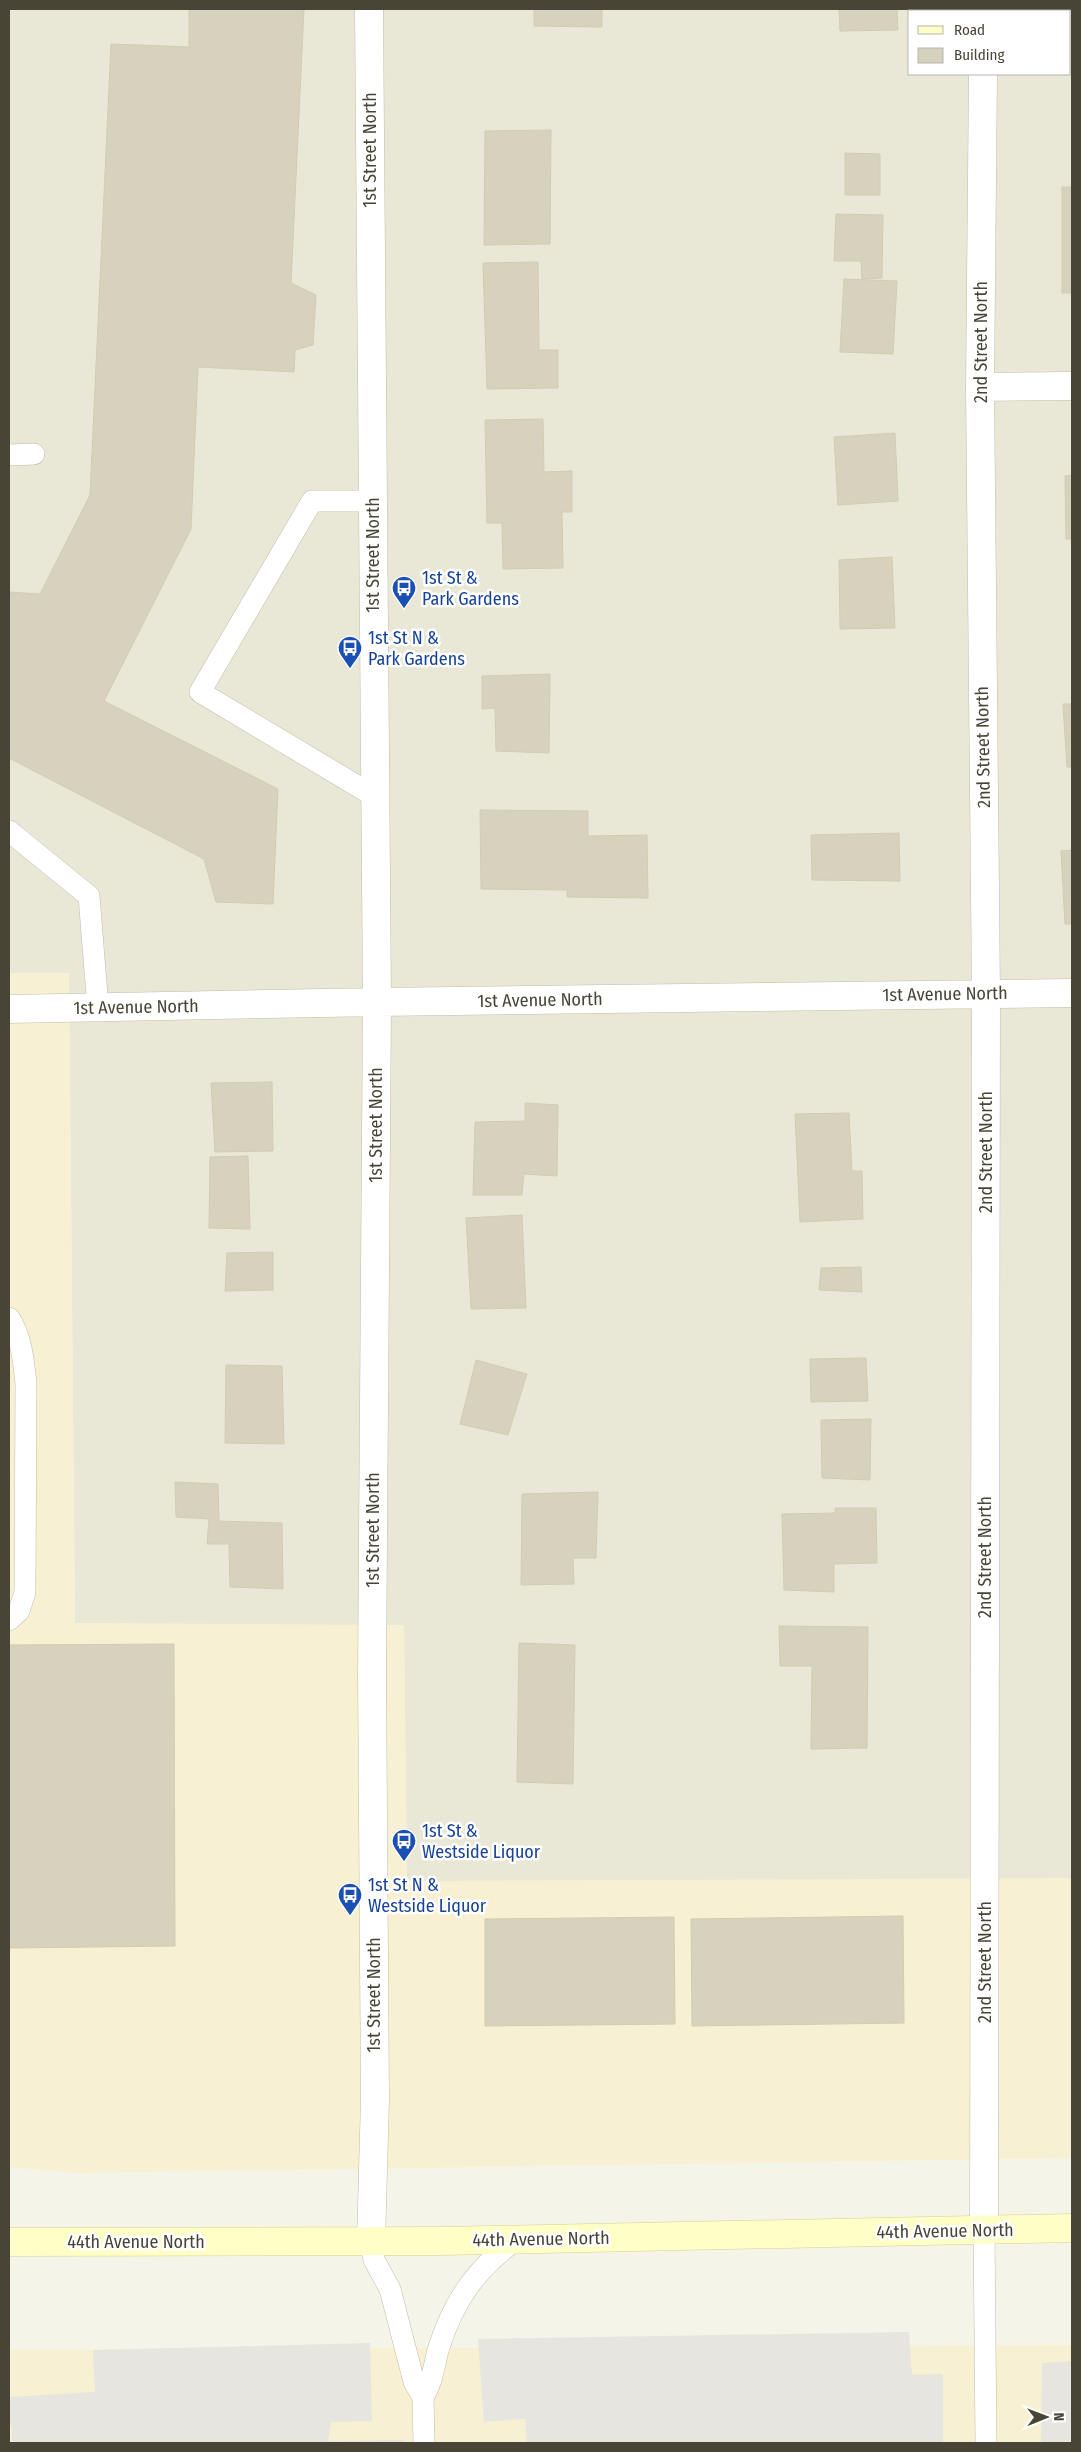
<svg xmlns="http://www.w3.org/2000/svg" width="1081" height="2452" font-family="'Fira Sans Condensed',sans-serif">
  <rect width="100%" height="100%" fill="#f5f4e8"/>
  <!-- residential -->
  <path fill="#e9e7d6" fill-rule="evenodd" d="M9 9H1072V1880L407 1881 404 1626 75 1623 69 973H9ZM910 11H1070V74H910Z"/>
  <!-- commercial -->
  <path fill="#f7f0d2" d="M9 973H69L75 1623 404 1625 407 1881 1072 1878V2158L75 2173 9 2167Z
    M1072 2345V2443H9V2350Z"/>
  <!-- parking -->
  <path fill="#e6e5e0" d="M909 2332 912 2375 943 2374V2443H452H527L525 2419 484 2422 478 2339Z
    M370 2343 372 2421 331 2422 328 2441 404 2440V2443H12V2427L9 2423V2397L95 2392 93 2350Z
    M1072 2352V2443H1041L1042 2363 1071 2361Z"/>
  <!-- building -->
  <path fill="#d7d2bd" stroke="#d2ccb0" d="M189 9H304L291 283 316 295 313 345 295 350 294 372 198 367 191 529 104 701 278 789 273 904 216 902 204 859 9 758V592L40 594 90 495 111 44 189 47Z
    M534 9H602V27L534 26Z
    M839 9H897L898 30 840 31Z
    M551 130 550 244 484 245 485 131Z
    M845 153 880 154V195H845Z
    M1062 187H1072V293H1062Z
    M836 214 883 215 882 278 862 279 861 261H834Z
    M538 262 539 350H558V388L487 389 483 263Z
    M844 279 897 281 893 354 840 352Z
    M543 419 544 472 572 471V512H562L563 568 503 569 502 523H487L485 420Z
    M895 433 898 501 838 505 834 437Z
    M1072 475V539H1066L1065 476Z
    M892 557 895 628 840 629 839 560Z
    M550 674 549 753 496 751 495 708 482 709V676Z
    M1063 704H1072V767H1067Z
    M480 810 588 811V836L647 835 648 898 567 897V890L481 889Z
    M899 833 900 881 812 880 811 835Z
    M1072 850V924H1065L1061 851Z
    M272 1082 273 1151 215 1152 211 1083Z
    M525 1103 558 1105 557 1176 524 1174 522 1195H473L475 1122 525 1121Z
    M849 1113 852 1171H862L863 1219 800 1222 795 1114Z
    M248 1156 250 1229 209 1228 210 1157Z
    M522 1215 526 1308 471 1309 466 1218Z
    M273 1252V1290L225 1291 227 1253Z
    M861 1267 862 1292 819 1290 821 1268Z
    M866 1358 868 1401 811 1402 810 1359Z
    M476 1360 527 1374 508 1435 460 1424Z
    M226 1365 282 1366 284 1444 225 1443Z
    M871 1419 870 1480 822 1478 821 1420Z
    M175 1482 218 1484 219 1521 282 1523 283 1589 230 1587 229 1544H207L209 1519 176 1517Z
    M598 1492 596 1558H573L574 1584 521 1585 522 1494Z
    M835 1508H876L877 1563 834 1564V1592L784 1590 782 1514 835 1513Z
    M779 1626 868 1627 867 1748 811 1749 812 1666H780Z
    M519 1643 575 1645 573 1784 517 1782Z
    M174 1644 175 1946 9 1948V1645Z
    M903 1916 904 2023 692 2026 691 1919Z
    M674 1917 675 2024 485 2026V1919Z"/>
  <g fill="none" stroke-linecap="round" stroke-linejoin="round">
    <defs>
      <path id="lane" d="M9 455 34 454
        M373 501H312L200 692 374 796
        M9 831 89 896 98 1008
        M9 1318C22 1338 23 1359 26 1383L25 1592 19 1611 9 1620
        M984 2230 986 2443
        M371 2242 374 2260 390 2289 414 2382 423 2397 424 2443
        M423 2397C433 2382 434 2364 439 2347 454 2301 476 2268 516 2240"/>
      <path id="street" d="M369 9 377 1002 372 1673 375 2100 371 2242
        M984 11V9
        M983 74 980 387 986 994 984 2230
        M980 387 1072 386
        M9 1009 377 1002 1072 993"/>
      <path id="secondary" d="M9 2242 443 2241 1072 2228"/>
    </defs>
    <!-- lane casing -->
    <use href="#lane" stroke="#c1beaa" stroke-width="22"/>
    <!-- street casing -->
    <use href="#street" stroke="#c1beaa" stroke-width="29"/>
    <!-- secondary casing -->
    <use href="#secondary" stroke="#d4d094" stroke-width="29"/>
    <!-- lane -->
    <use href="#lane" stroke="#fff" stroke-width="21"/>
    <!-- street -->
    <use href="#street" stroke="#fff" stroke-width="28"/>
    <!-- secondary -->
    <use href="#secondary" stroke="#fffec7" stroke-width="28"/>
  </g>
  <!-- icons -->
  <defs>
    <symbol id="bus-pin" viewBox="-11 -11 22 30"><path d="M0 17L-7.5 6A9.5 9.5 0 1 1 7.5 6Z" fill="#1a4fb4" stroke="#fff"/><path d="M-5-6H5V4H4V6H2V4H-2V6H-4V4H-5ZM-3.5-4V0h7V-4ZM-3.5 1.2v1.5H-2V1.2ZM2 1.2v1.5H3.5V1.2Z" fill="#fff"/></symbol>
  </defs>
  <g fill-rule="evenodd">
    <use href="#bus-pin" x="390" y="574" width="28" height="38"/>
    <use href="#bus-pin" x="336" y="634" width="28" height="38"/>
    <use href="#bus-pin" x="390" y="1827" width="28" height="38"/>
    <use href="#bus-pin" x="336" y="1881" width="28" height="38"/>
  </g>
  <g text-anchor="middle" stroke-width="5" stroke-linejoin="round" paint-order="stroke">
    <!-- street labels -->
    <g font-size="18" fill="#484536" stroke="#fff">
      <text transform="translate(370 150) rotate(-90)" y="6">1st Street North</text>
      <text transform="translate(981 342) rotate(-90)" y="6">2nd Street North</text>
      <text transform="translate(373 555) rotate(-90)" y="6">1st Street North</text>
      <text transform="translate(983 747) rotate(-91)" y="6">2nd Street North</text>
      <text transform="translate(945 994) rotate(-1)" y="6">1st Avenue North</text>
      <text transform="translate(540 1000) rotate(-1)" y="6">1st Avenue North</text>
      <text transform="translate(136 1007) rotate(-1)" y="6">1st Avenue North</text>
      <text transform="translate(376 1125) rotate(-90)" y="6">1st Street North</text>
      <text transform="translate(986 1152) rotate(-90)" y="6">2nd Street North</text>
      <text transform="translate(373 1530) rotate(-90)" y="6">1st Street North</text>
      <text transform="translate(985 1557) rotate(-90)" y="6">2nd Street North</text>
      <text transform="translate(985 1962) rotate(-90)" y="6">2nd Street North</text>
      <text transform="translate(374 1995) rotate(-90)" y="6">1st Street North</text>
      <text transform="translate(945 2231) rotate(-1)" y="6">44th Avenue North</text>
      <text transform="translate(541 2239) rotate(-1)" y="6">44th Avenue North</text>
      <text x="136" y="2248">44th Avenue North</text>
    </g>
    <!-- transit labels -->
    <g font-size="18" fill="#164399" stroke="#fff" text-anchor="start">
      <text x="422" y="584">1st St &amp;<tspan x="422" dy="21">Park Gardens</tspan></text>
      <text x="368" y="644">1st St N &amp;<tspan x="368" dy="21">Park Gardens</tspan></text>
      <text x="422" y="1837">1st St &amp;<tspan x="422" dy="21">Westside Liquor</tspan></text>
      <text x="368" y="1891">1st St N &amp;<tspan x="368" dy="21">Westside Liquor</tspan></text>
    </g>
  </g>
  <!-- border -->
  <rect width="1081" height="2452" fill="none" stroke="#484536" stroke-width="20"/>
  <!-- legend -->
  <rect x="908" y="10" width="162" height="65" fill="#ffffff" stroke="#b6b5af"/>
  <rect x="918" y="26" width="25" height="8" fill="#fffec7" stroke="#b6b5af"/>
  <text x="954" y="35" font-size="15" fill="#484536">Road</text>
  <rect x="918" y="48" width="25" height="15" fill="#d7d2bd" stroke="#b6b5af"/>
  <text x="954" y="60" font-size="15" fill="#484536">Building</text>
  <!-- north arrow -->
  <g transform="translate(1046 2417) rotate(89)" stroke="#ffffff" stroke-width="4" paint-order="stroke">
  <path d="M0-4L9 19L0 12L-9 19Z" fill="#484536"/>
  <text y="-8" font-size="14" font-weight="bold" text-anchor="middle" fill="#484536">N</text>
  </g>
</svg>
